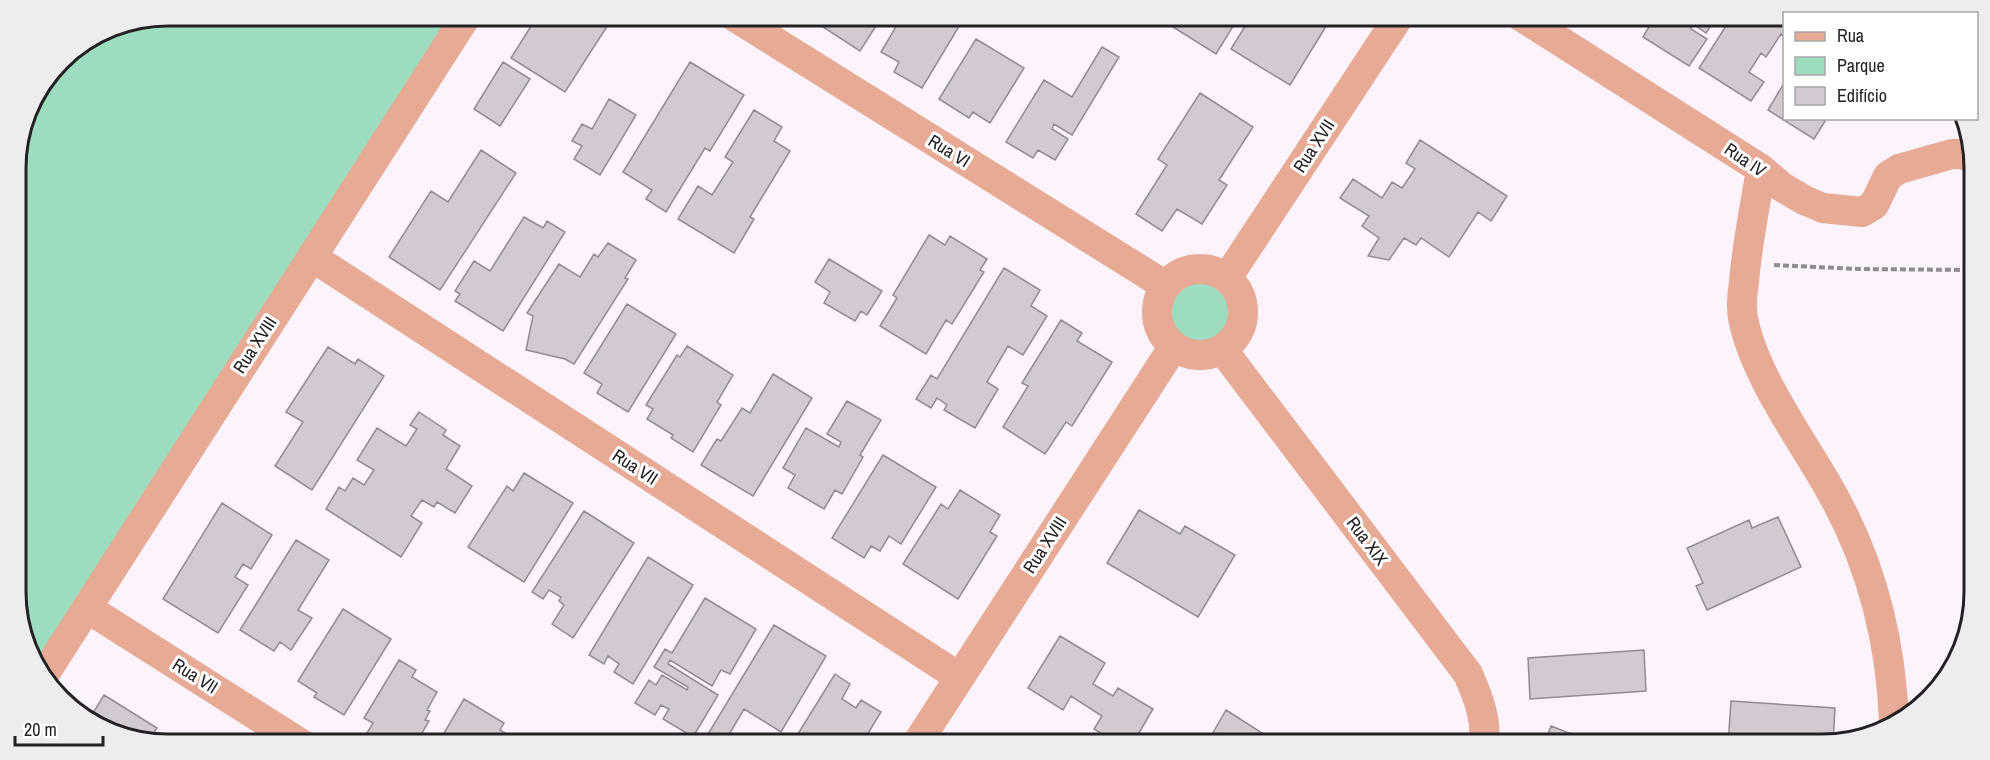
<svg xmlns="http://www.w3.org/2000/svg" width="1990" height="760" font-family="'Archivo Narrow',sans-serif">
  <rect width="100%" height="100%" fill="#fdf3fc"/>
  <!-- green -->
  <path fill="#9ddcbf" d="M167 15H452L37 662 18 622 15 157 31 100 67 53 109 26Z
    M1164 312a36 36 0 1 1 72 0a36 36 0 1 1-72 0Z"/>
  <!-- building -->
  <path fill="#d2c9d1" stroke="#938a92" stroke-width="1.5" d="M538 15H609L613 17 565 92 511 58Z
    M819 15H883L860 51 823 27 827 20Z
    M911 15H959L964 18 922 88 894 72 899 62 881 52 901 18 907 22Z
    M1169 15H1240L1216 54 1165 22Z
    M1252 15H1333L1290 85 1231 49Z
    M1643 15H1718L1706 33 1693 24 1691 29 1707 39 1689 66 1643 37 1650 25 1641 19Z
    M1733 15H1784V37L1781 34 1766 57 1761 53 1749 72 1764 82 1751 101 1699 68Z
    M976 39 1024 68 990 123 973 112 969 118 939 99Z
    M1102 47 1119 57 1072 135 1054 124 1052 129 1068 139 1055 160 1038 150 1033 158 1006 142 1044 80 1072 97Z
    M503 62 530 79 500 126 474 109Z
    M690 62 744 95 710 151 705 148 666 212 646 199 652 190 623 172Z
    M1784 83V118H1827L1814 139 1768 110Z
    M1200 93 1253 127 1219 180 1227 185 1202 224 1177 209 1162 231 1136 214 1167 165 1158 159Z
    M609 99 636 115 600 175 574 159 582 146 572 141 582 124 592 129Z
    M754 110 782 127 774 141 790 151 750 217 754 219 734 253 678 219 698 186 712 195 733 162 725 157Z
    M1420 140 1507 196 1491 221 1478 212 1449 257 1421 238 1416 245 1404 238 1389 260 1368 256 1379 238 1362 226 1369 216 1340 198 1353 179 1382 198 1392 182 1402 188 1415 169 1406 163Z
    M481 150 516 173 440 290 389 257 431 191 448 202Z
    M524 217 543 228 547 221 565 232 503 331 455 301 460 294 455 291 474 261 490 271Z
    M929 235 945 245 950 236 987 259 980 270 984 272 952 324 946 320 926 354 880 326 897 298 893 295Z
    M608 243 636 260 625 278 628 279 574 364 565 359 526 350 533 316 527 313 559 264 580 277 594 254 598 257Z
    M829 259 882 291 867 315 861 311 855 321 824 303 830 292 815 282Z
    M1004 268 1040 290 1031 306 1047 316 1023 355 1008 346 987 382 998 389 975 428 944 410 947 405 937 398 931 408 916 399 931 375 937 379Z
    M627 304 676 334 628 412 597 393 602 384 584 373Z
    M1061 320 1082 333 1077 341 1112 362 1072 426 1066 422 1045 454 1003 427 1028 386 1022 383Z
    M687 346 733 375 717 402 721 405 693 452 671 438 673 435 647 419 653 409 646 405 677 355 680 357Z
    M328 347 355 364 358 359 384 376 312 490 275 466 303 422 286 412Z
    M773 374 812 398 753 496 701 465 717 439 721 441 742 408 750 413Z
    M847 401 881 420 860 455 863 457 842 494 835 490 824 509 788 488 795 475 783 468 806 428 839 447 841 442 827 434Z
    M419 412 446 430 443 435 460 446 446 469 472 486 455 513 437 502 434 507 422 500 411 516 422 523 401 557 326 509 339 487 345 491 353 478 364 485 374 470 357 460 377 428 406 446 417 429 410 425Z
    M883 455 936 487 901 544 889 536 880 551 871 546 864 558 832 538Z
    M524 473 573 503 524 582 468 547 507 486 513 491Z
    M960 490 1000 515 990 532 997 536 958 599 903 564 941 504 948 509Z
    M222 503 272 535 251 569 243 564 235 577 248 585 218 633 163 599Z
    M1139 510 1180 534 1185 526 1235 555 1198 617 1107 563Z
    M584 511 634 543 573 638 552 624 564 605 559 601 561 597 549 590 543 599 532 592Z
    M1778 517 1801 567 1707 610 1696 586 1703 583 1687 548 1749 520 1752 528Z
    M296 540 329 560 298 610 312 618 291 650 280 642 274 651 240 630Z
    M648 557 693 585 633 684 614 672 619 664 608 656 604 664 589 655Z
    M705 598 756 629 730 674 721 670 712 686 670 660 668 664 718 695 693 737 663 719 669 709 661 705 655 715 635 703 649 680 656 685 662 675 687 690 688 687 654 667 665 649 672 653Z
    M343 609 391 639 344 715 314 697 317 693 298 681Z
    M774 625 826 656 781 732 744 709 723 745H714L705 739Z
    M1060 636 1105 663 1093 684 1113 696 1118 688 1153 709 1132 745H1120L1094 729 1102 716 1071 696 1063 710 1028 688Z
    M1644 650 1646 691 1530 699 1528 658Z
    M399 660 416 670 412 677 437 692 427 710 430 711 425 720 429 721 415 745H407L392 736 387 745 367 733 373 723 364 718Z
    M835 674 850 684 842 699 856 708 861 700 881 712 861 745H791Z
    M104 695 157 728 148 742 118 737 90 718Z
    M464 699 504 723 500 730 507 734 501 745H437Z
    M1731 701 1835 708 1833 744 1728 745Z
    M1226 710 1276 742 1279 737 1292 745H1206Z
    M1551 726 1599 745H1544Z"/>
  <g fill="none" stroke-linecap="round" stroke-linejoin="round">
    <!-- path -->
    <path stroke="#918a90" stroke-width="4" stroke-dasharray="6 3" stroke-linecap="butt" d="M1774 265 1858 269 1974 270"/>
    <!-- minor -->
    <path stroke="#e7ab95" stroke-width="30" d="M732 15 1166 286
      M1519 15 1761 169 1782 187 1804 200 1823 208 1862 212 1874 205 1888 176 1899 169 1952 154H1962L1974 159
      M1761 169C1755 207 1747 244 1744 282 1742 294 1741 306 1743 318 1754 375 1800 437 1829 488 1870 559 1891 640 1894 722
      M312 257 959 677
      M1157 312a43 43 0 1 1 86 0a43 43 0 1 1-86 0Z
      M1227 278 1400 15
      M1222 349 1468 674C1478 697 1487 719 1484 745
      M87 608 303 745
      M44 675 467 15
      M916 745 1174 346"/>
  </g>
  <g text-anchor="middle" stroke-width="6" stroke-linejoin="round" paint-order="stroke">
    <!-- street labels -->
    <g font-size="18" fill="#242124" stroke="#fff">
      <text transform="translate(1314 146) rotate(-57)" y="6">Rua XVII</text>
      <text transform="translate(949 151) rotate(32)" y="6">Rua VI</text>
      <text transform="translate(1745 160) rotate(34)" y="6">Rua IV</text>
      <text transform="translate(255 345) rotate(-57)" y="6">Rua XVIII</text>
      <text transform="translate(635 467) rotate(33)" y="6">Rua VII</text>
      <text transform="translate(1367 541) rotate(53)" y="6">Rua XIX</text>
      <text transform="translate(1045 545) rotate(-57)" y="6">Rua XVIII</text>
      <text transform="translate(195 676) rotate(32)" y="6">Rua VII</text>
    </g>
  </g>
  <!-- crop -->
  <path d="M0 0H1990V760H0ZM168 26H1822A142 142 0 0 1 1964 168V592A142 142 0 0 1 1822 734H168A142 142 0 0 1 26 592V168A142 142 0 0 1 168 26Z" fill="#ededed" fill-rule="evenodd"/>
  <path fill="none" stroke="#242124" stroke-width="3" d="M168 26H1822A142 142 0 0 1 1964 168V592A142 142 0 0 1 1822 734H168A142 142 0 0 1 26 592V168A142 142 0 0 1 168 26Z"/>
  <!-- legend -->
  <rect x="1783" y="12" width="195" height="108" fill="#ffffff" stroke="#a7a6a7" stroke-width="1.5"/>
  <rect x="1795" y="32" width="30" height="9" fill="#e7ab95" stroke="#a7a6a7" stroke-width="1.5"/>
  <text x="1837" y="42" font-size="18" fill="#242124">Rua</text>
  <rect x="1795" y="57" width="30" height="18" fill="#9ddcbf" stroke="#a7a6a7" stroke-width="1.5"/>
  <text x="1837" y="72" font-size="18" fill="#242124">Parque</text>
  <rect x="1795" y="87" width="30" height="18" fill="#d2c9d1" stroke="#a7a6a7" stroke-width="1.5"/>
  <text x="1837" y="102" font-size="18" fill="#242124">Edifício</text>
  <!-- scale -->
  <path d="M15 736v9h88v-9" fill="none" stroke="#242124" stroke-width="3"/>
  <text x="24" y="736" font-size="18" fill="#242124" stroke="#ffffff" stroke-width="4.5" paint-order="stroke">20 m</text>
</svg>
